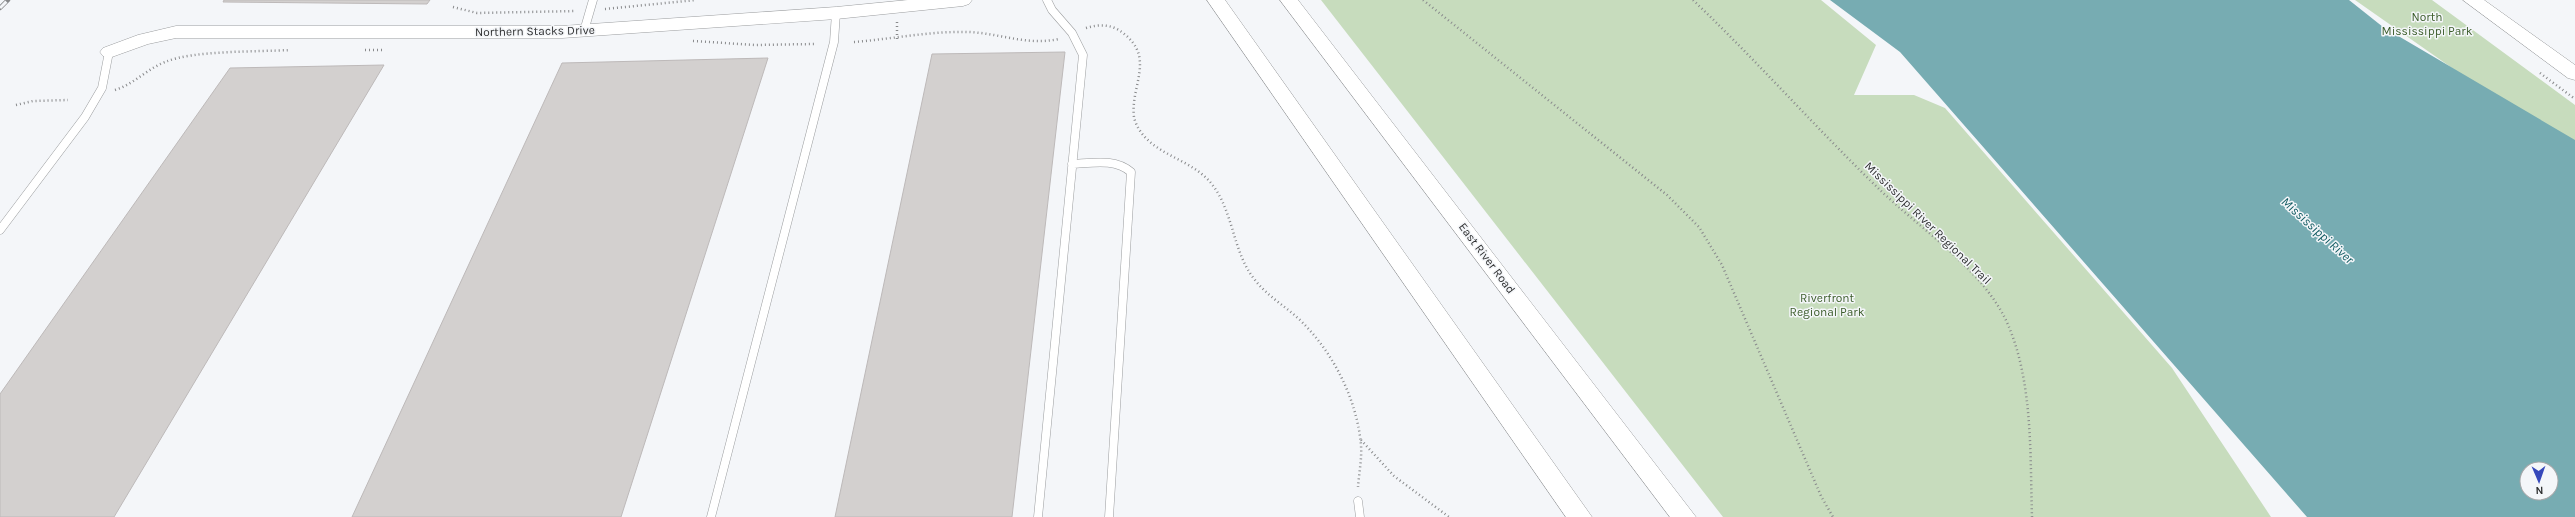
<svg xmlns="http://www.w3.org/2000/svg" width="2575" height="517" font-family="Karla,sans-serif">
  <rect width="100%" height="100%" fill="#f4f6f9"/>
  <!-- green -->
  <path fill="#c7dcbd" d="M1321 0H1821L1876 45 1854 95H1914L1945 108 2172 368 2271 517H1723Z
    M2355 0H2432L2575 105V154Z"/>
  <!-- water -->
  <path fill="#77acb2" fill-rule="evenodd" d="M1830 0H2349L2383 27 2575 140V517H2307L1900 52ZM2527 469H2551V493H2527Z"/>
  <!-- building -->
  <path fill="#d3d0cf" stroke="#bdb9b9" d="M224 0H430L427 4 223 2Z
    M1065 52 1012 517H835L932 54Z
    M768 58 621 517H352L562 63Z
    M384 65 114 517H0V394L230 68Z"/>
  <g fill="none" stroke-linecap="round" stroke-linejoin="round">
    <defs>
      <path id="service" d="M584 31 593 0
        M1072 164C1092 163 1115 158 1131 172L1109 517
        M0 230 85 117 102 88 109 52
        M1358 501 1360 517
        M711 517 834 42 836 13
        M1038 517 1083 55 1072 33 1052 10 1047 0"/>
      <path id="tertiary" d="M908 0H972L969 4 963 6 836 19 562 38H176L148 44 109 58 103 56 100 52 103 48 138 35 176 26H562L836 7Z
        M1207 0H1225L1592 517H1566Z
        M1280 0H1298L1696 517H1670Z
        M2463 0H2484L2575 65V80L2568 78Z"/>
    </defs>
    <!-- service casing -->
    <use href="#service" stroke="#9b9d9f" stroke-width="9"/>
    <!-- tertiary casing -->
    <use href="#tertiary" stroke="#9b9d9f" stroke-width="1"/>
    <!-- path -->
    <path stroke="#898a8c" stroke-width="2.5" stroke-dasharray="1 3" stroke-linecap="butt" d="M1423 0 1667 195 1699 227 1722 265 1821 496 1833 517
      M1693 0C1757 61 1815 127 1878 188 1920 229 1986 271 2009 327 2033 385 2030 455 2032 517
      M453 7 477 13 576 11
      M605 9 696 0
      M897 22V39
      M1086 28C1099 24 1112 24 1123 33 1156 58 1130 86 1134 117 1136 127 1143 136 1150 142 1170 159 1198 164 1214 187 1234 215 1233 253 1255 280 1268 297 1287 307 1302 322 1334 354 1357 400 1361 445 1362 459 1359 473 1358 487
      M693 41 755 45 815 44
      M854 42C892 39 930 31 968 32 999 33 1027 46 1059 39
      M365 50H384
      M2540 73 2575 99
      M115 90C134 84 147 69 165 62 194 50 257 52 290 50
      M16 105 33 101 68 100
      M1361 440 1394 476 1449 517"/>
    <!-- service -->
    <use href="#service" stroke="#fff" stroke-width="8"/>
    <!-- tertiary -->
    <use href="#tertiary" fill="#fff" fill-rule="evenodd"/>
    <defs>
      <path id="rail" d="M0 8 8 0"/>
    </defs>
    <!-- rail casing -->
    <use href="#rail" stroke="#87888a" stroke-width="4.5"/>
    <!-- rail -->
    <use href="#rail" stroke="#f4f6f9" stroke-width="3" stroke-dasharray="9" stroke-linecap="butt"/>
  </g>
  <g text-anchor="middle" stroke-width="3" stroke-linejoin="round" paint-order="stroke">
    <!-- park labels -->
    <g font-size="12" fill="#3c5d2b" stroke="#f4f6f9">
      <text x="2427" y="21">North<tspan x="2427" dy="14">Mississippi Park</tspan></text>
      <text x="1827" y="302">Riverfront<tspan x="1827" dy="14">Regional Park</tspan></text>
    </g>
    <!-- street labels -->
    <g font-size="12" fill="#2f3031" stroke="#f4f6f9">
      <text transform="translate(535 31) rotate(-1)" y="4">Northern Stacks Drive</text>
      <text transform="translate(1928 223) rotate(44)" y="4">Mississippi River Regional Trail</text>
      <text transform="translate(1487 258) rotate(53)" y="4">East River Road</text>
    </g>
    <!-- water labels -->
    <g font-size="13" font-style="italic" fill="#125c63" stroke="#f4f6f9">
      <text transform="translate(2318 230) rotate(42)" y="5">Mississippi River</text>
    </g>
  </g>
  <!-- north arrow -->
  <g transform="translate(2539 481) rotate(178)"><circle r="19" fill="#f4f6f9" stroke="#a5a7a9"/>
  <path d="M0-3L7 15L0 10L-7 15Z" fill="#3648ba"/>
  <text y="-6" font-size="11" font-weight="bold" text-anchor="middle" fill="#2f3031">N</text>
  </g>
</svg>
